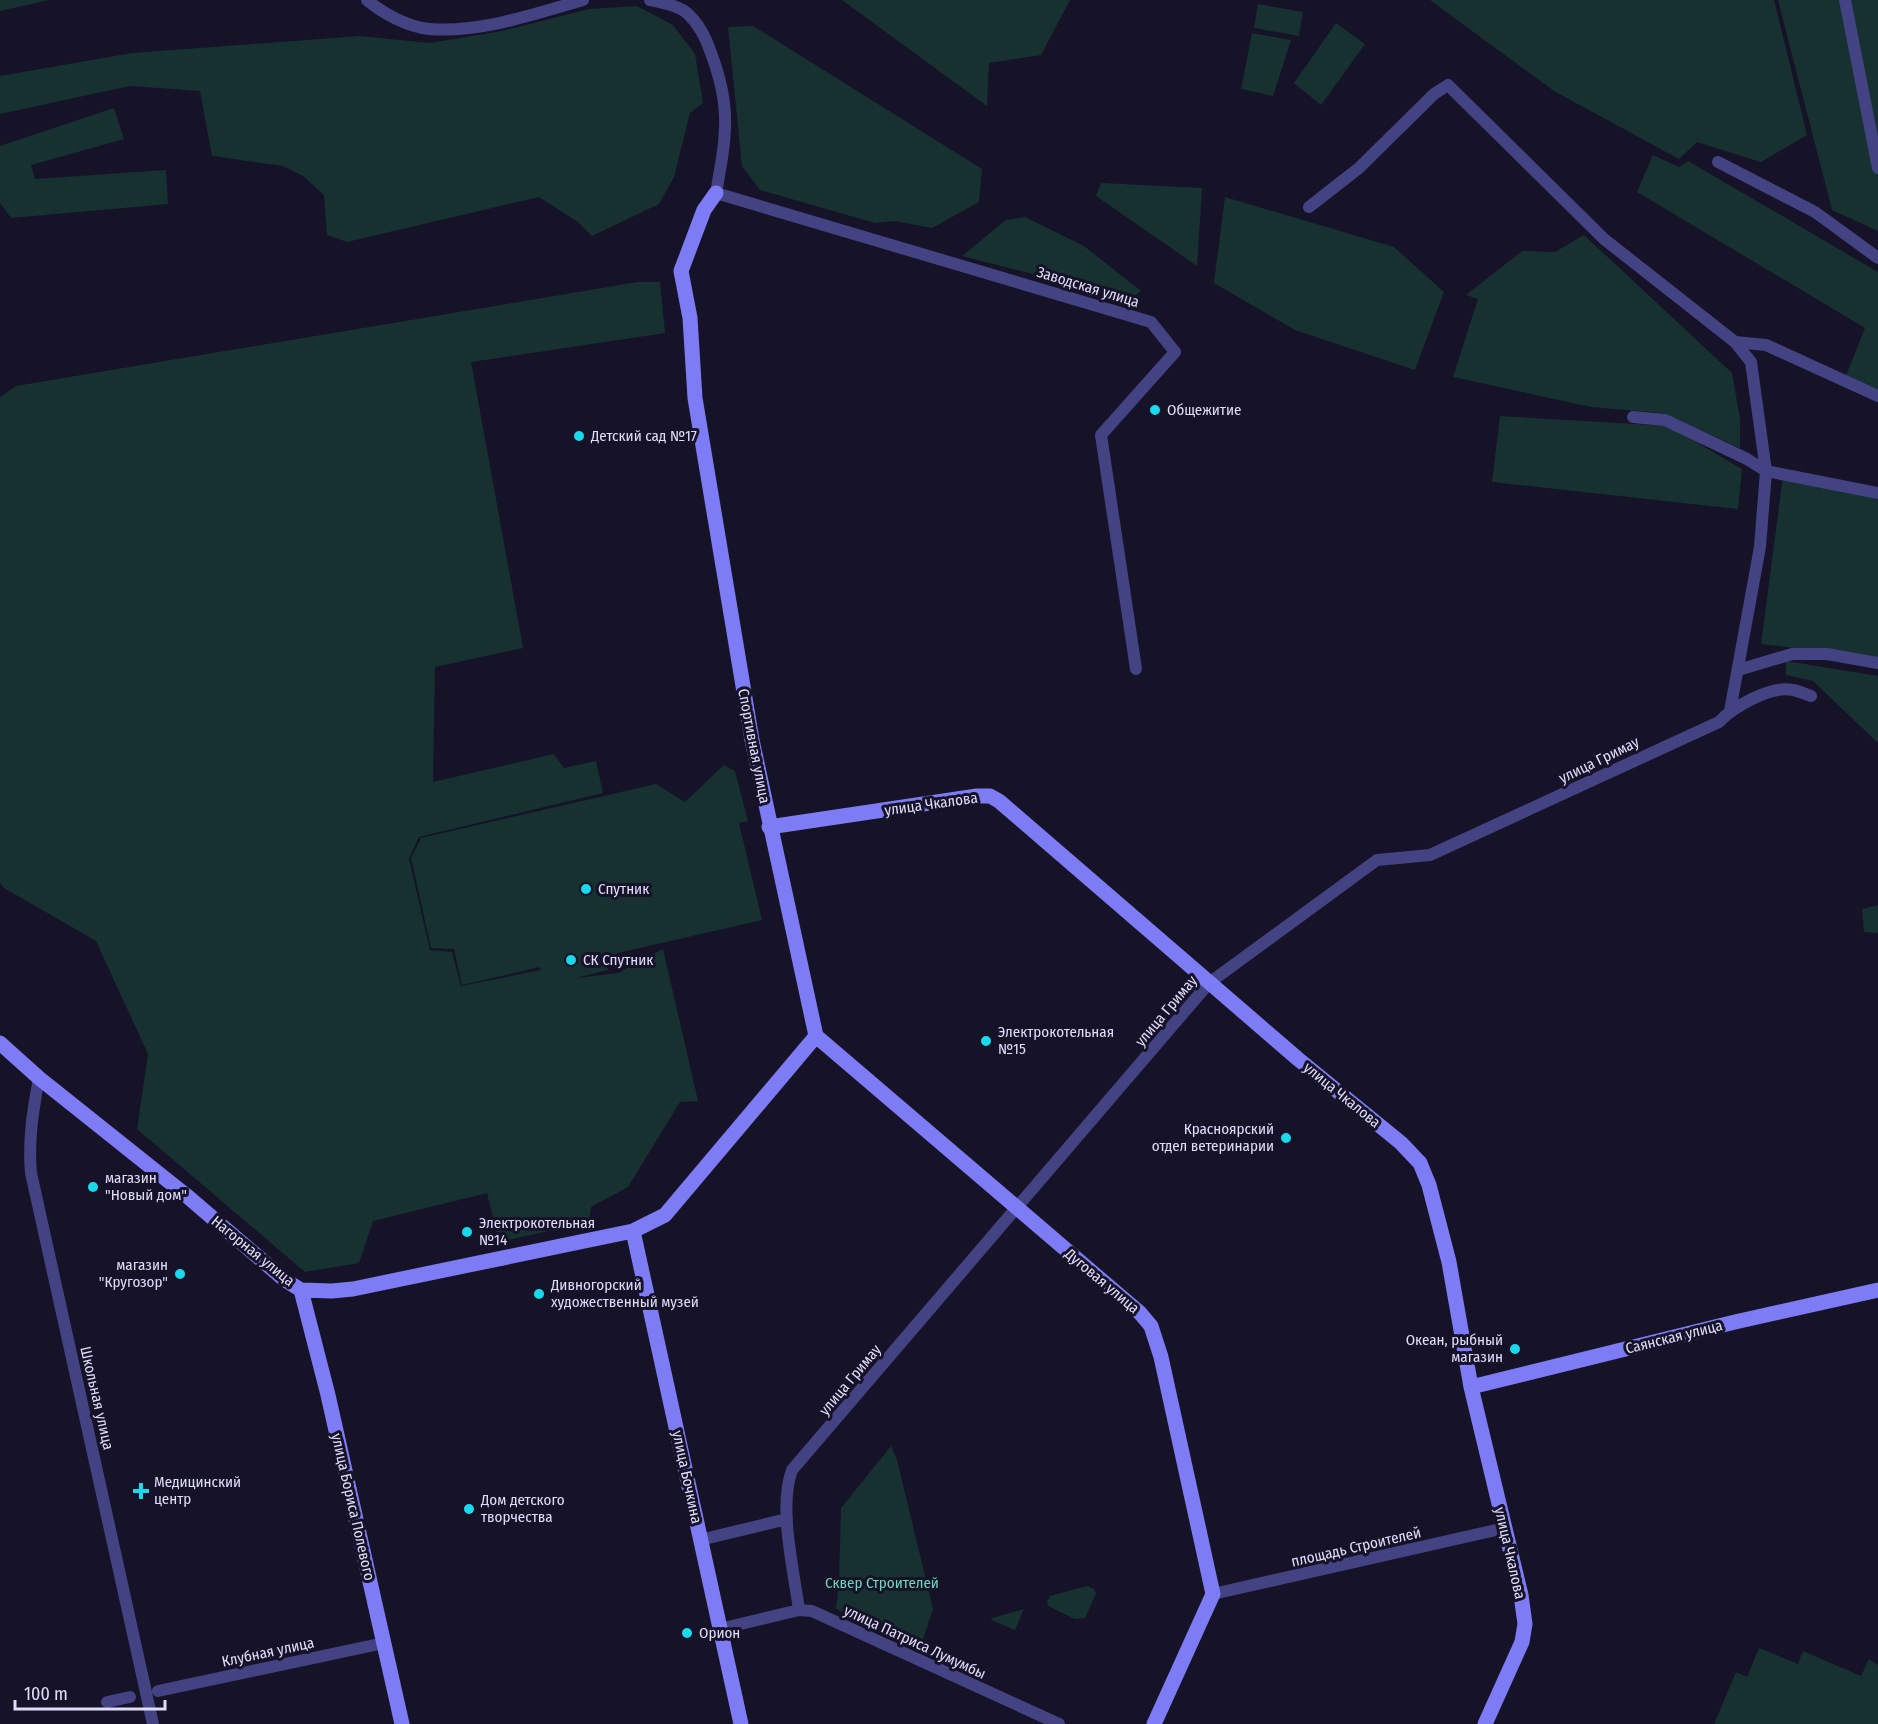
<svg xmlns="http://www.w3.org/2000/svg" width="1878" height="1724" font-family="'Fira Sans Condensed',sans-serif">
  <rect width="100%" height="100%" fill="#161328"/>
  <!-- green -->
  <path fill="#163130" d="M0 0H67H49L0 11Z
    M842 0H1070L1041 55 989 63 987 106Z
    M1430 0H1774L1807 135 1761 162 1697 142 1679 159 1554 91Z
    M1778 0H1878V231L1832 210Z
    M1258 4 1303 12 1299 36 1254 28Z
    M637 6 673 25 695 54 703 103 690 113 674 177 659 204 592 236 578 222 539 197 347 242 327 235 324 195 303 176 283 166 212 156 200 91 130 86 0 114V76L132 53 360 36 430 43 502 31 589 9Z
    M1336 23 1365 44 1321 105 1294 83Z
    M753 26 982 169 979 202 932 228 894 221 875 223 760 190 742 166 728 27Z
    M1252 33 1291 40 1273 96 1241 89Z
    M114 108 124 139 31 165 35 179 166 170 168 204 11 218 0 203V146Z
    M1653 155 1679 167 1688 161 1878 272V394L1845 378 1865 328 1637 192Z
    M1101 183 1202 188 1197 266 1096 196Z
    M1225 197 1394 247 1444 292 1415 370 1295 330 1214 283Z
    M1025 217 1084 246 1141 291 1131 299 962 256 1006 220Z
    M1584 235 1732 373 1740 419V448L1663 413 1591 407 1453 377 1478 299 1466 295 1522 251 1555 252Z
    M638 282H660L665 333 471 362 523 648 435 667 433 782 554 754 564 768 596 761 603 793 419 837 409 859 430 950 452 952 461 986 541 970 540 967 462 985 454 949 431 948 411 858 421 838 656 784 685 802 724 765 735 771 748 821 739 823 762 920 605 956 608 970 576 978 618 973 663 949 698 1101 680 1102 628 1187 591 1207 589 1222 499 1242 487 1193 373 1221 359 1263 305 1272 137 1129 148 1054 96 941 4 888 0 883V397L16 386Z
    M1500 416 1669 426 1742 469 1738 509 1492 482Z
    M1783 476 1878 497V658L1761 644Z
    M1786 661 1878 676V743L1813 681 1786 675Z
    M1878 905V933L1864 932 1862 909Z
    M891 1446 897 1460 933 1609 920 1648 836 1609 839 1583 841 1508Z
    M1087 1586 1094 1589 1096 1594 1085 1618 1075 1619 1048 1606 1047 1602 1050 1596Z
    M1024 1609 1015 1630 991 1620 992 1618Z
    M1759 1648 1798 1664 1803 1651 1861 1676 1869 1659 1878 1665V1724H1714L1736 1672 1747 1677Z"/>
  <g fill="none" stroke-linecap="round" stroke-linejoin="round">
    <!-- street -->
    <path stroke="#434283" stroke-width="12" d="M367 0C382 13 408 27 429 29 480 33 535 14 583 0
      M650 0C661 2 680 6 688 14 700 25 706 38 711 53 732 108 726 137 716 193L1151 322 1175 352 1101 435 1136 669
      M1845 0 1878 168
      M1718 162 1815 212 1878 258
      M1309 207 1359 168 1434 94 1448 85 1604 239 1735 342 1751 362 1766 471 1760 547 1730 711
      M1735 342 1766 345 1878 396
      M1633 417 1665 420 1747 459 1766 471 1878 493
      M1738 670 1792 654H1827L1878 663
      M39 1078C33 1110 28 1140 31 1173L153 1724
      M700 1540 787 1519
      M1213 1594 1505 1528
      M799 1610C794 1571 778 1507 792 1470L1209 983 1377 860 1430 855 1719 722C1733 707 1771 685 1793 690 1799 691 1805 694 1811 696
      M720 1629 799 1610 812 1611 1059 1724
      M158 1691 384 1643
      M107 1702 130 1697"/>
    <!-- secondary -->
    <path stroke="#7d7cf4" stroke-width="15" d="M769 827 977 796H990L999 801 1298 1059 1401 1143 1420 1163 1429 1185 1449 1262 1471 1387 1521 1595 1525 1624 1522 1642 1485 1724
      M816 1036 1140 1313 1151 1326 1161 1357 1213 1594 1154 1724
      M0 1043 39 1078 187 1196 285 1280 301 1290 332 1291 353 1289 633 1231 665 1215 816 1036 752 740 695 398 690 318 681 271 704 210 716 193
      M633 1231 741 1724
      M301 1290 328 1395 402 1724
      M1471 1387 1735 1322 1878 1290"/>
  </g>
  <!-- markers -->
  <g fill="#19d9ec" stroke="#161328" stroke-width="2">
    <circle cx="1155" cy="410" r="6"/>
    <circle cx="579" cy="436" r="6"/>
    <circle cx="586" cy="889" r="6"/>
    <circle cx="571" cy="960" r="6"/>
    <circle cx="986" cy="1041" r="6"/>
    <circle cx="1286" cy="1138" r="6"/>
    <circle cx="93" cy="1187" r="6"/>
    <circle cx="467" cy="1232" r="6"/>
    <circle cx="180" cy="1274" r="6"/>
    <circle cx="539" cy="1294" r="6"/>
    <circle cx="1515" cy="1349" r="6"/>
    <path d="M138 1482h6v6h6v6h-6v6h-6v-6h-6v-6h6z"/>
    <circle cx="469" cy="1509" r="6"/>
    <circle cx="687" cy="1633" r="6"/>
  </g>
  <g text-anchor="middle" stroke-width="6" stroke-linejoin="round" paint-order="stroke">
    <!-- street labels -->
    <g font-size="15" fill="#e0dcfc" stroke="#161328">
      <text transform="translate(1088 287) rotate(17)" y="5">Заводская улица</text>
      <text transform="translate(754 746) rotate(79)" y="5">Спортивная улица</text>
      <text transform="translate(1599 760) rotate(-26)" y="5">улица Гримау</text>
      <text transform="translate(931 804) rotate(-8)" y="5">улица Чкалова</text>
      <text transform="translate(1166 1011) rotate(-50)" y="5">улица Гримау</text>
      <text transform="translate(1342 1095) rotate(39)" y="5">улица Чкалова</text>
      <text transform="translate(253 1251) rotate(39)" y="5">Нагорная улица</text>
      <text transform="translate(1102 1281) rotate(40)" y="5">Дуговая улица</text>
      <text transform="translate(1674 1337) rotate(-14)" y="5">Саянская улица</text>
      <text transform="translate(850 1380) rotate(-50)" y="5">улица Гримау</text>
      <text transform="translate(97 1398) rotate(77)" y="5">Школьная улица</text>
      <text transform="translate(687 1477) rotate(78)" y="5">улица Бочкина</text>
      <text transform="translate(353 1507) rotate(77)" y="5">улица Бориса Полевого</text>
      <text transform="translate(1356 1547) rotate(-13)" y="5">площадь Строителей</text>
      <text transform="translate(1510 1553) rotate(77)" y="5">улица Чкалова</text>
      <text transform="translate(915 1642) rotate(25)" y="5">улица Патриса Лумумбы</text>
      <text transform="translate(268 1652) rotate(-12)" y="5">Клубная улица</text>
    </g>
    <!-- poi labels -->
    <g font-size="15" fill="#e0dcfc" stroke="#161328" text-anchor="start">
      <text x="1167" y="415">Общежитие</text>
      <text x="591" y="441">Детский сад №17</text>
      <text x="598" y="894">Спутник</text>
      <text x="583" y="965">СК Спутник</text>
      <text x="998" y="1037">Электрокотельная<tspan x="998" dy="17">№15</tspan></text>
      <text x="1274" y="1134" text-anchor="end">Красноярский<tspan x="1274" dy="17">отдел ветеринарии</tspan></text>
      <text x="105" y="1183">магазин<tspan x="105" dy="17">"Новый дом"</tspan></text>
      <text x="479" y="1228">Электрокотельная<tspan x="479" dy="17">№14</tspan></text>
      <text x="168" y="1270" text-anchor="end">магазин<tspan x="168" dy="17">"Кругозор"</tspan></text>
      <text x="551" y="1290">Дивногорский<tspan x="551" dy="17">художественный музей</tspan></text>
      <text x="1503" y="1345" text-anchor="end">Океан, рыбный<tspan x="1503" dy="17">магазин</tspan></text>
      <text x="154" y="1487">Медицинский<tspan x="154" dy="17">центр</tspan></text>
      <text x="481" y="1505">Дом детского<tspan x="481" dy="17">творчества</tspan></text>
      <text x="699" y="1638">Орион</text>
    </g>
    <!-- park labels -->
    <g font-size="15" fill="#6dd7bb" stroke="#161328">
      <text x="882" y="1588">Сквер Строителей</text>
    </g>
  </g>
  <!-- scale -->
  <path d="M15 1700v9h150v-9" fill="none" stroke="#e0dcfc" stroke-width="3"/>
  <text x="24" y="1700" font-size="18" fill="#e0dcfc" stroke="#161328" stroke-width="4.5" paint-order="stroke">100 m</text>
</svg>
